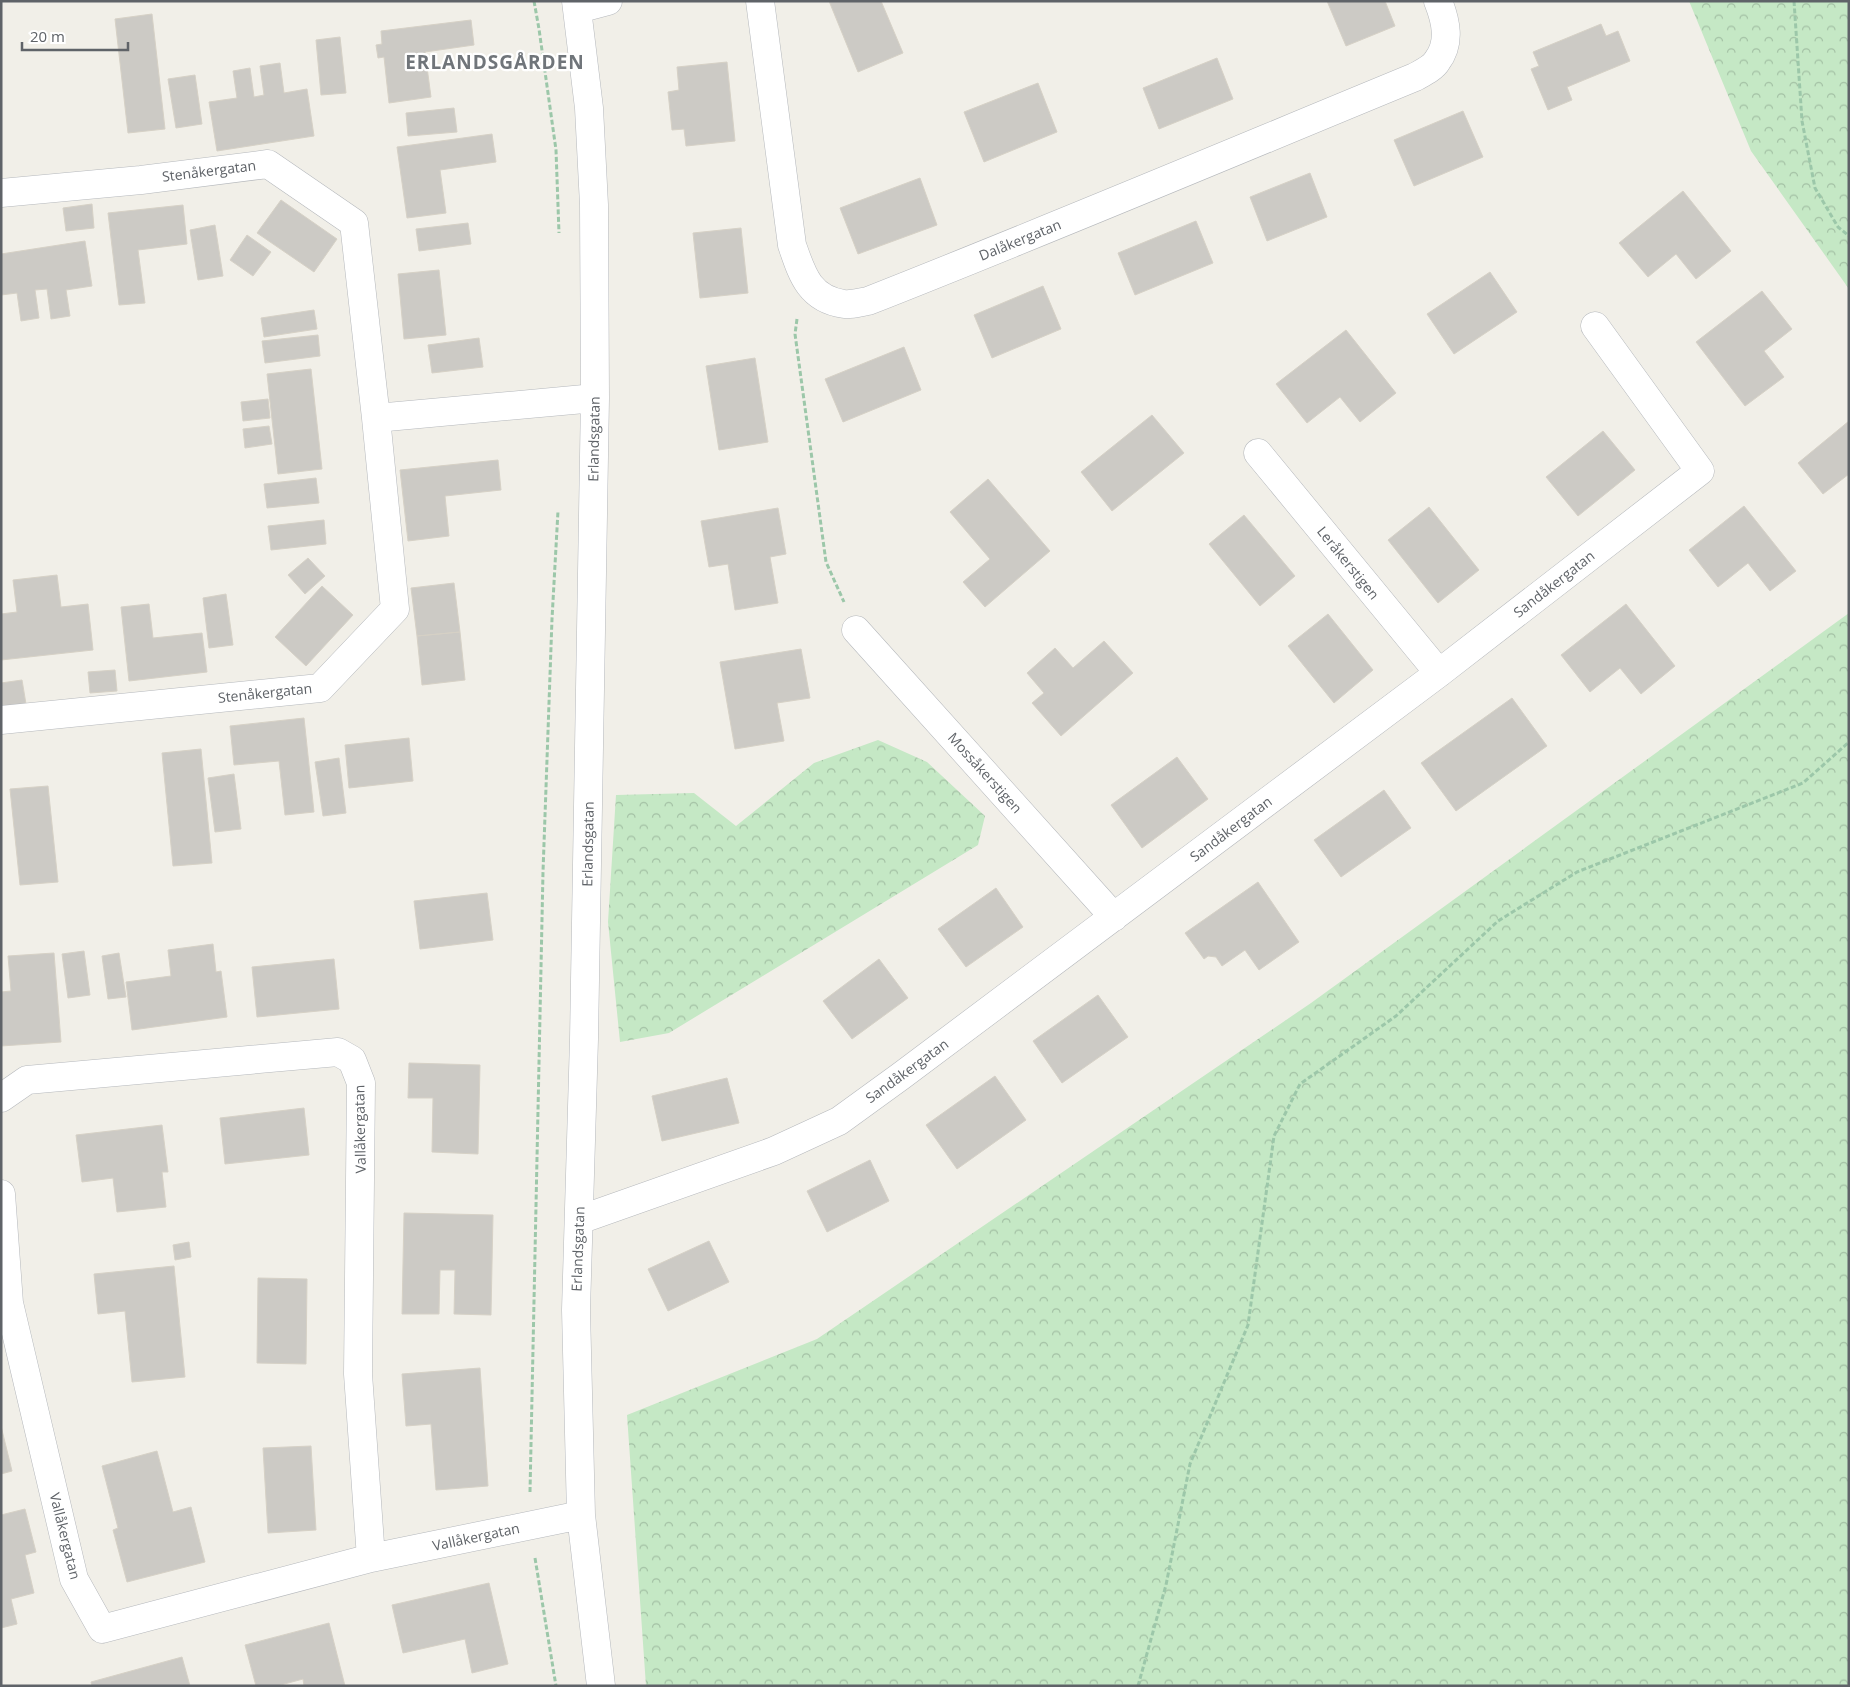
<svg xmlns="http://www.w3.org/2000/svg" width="1850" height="1687" font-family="'Open Sans',sans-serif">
  <defs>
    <pattern id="forest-crowns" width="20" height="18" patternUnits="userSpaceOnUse" patternTransform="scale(1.25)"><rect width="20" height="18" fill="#c5e8c5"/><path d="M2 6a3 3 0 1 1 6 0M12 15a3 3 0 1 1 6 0" fill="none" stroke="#a3c0a4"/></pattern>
  </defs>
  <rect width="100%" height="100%" fill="#f1efe8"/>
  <!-- forest -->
  <path fill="url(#forest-crowns)" d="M1689 1H1849V289L1751 151Z
    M1849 613V1686H646L627 1415 817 1339 1311 1003Z
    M878 740 927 762 985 816 978 845 669 1033 620 1042 608 922 616 795 694 793 736 826 814 763Z"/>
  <!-- building -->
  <path fill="#cccac5" stroke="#d6d1c6" d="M829 1H881L903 53 858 72Z
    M1327 1H1385L1395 26 1346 46Z
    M152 14 165 129 128 133 115 19Z
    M471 20 474 45 425 52 431 97 389 103 384 57 378 58 376 45 382 44 381 31Z
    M1601 24 1606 36 1618 31 1630 61 1567 87 1572 100 1548 110 1531 69 1539 66 1533 52Z
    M340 37 346 93 321 95 316 40Z
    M1217 58 1233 99 1159 129 1143 88Z
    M727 62 735 141 686 146 684 129 672 130 668 92 679 90 677 67Z
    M280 63 284 93 307 89 314 136 217 151 209 102 237 98 233 71 250 68 254 97 264 95 260 66Z
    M195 75 202 124 176 128 168 79Z
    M1038 83 1057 132 984 162 964 112Z
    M454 108 457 132 408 136 406 113Z
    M1463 111 1483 157 1414 186 1394 140Z
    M492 134 496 162 440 170 446 213 407 218 397 147Z
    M1310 173 1327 217 1267 241 1250 197Z
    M920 178 937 225 858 254 840 208Z
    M1683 191 1731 251 1696 279 1676 254 1648 277 1619 243Z
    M281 200 337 239 314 272 257 233Z
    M92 204 94 228 66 231 63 208Z
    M183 205 187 244 138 250 145 303 119 305 108 213Z
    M1196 221 1213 263 1135 295 1118 253Z
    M468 223 471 244 419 251 416 229Z
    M215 225 223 276 198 280 190 230Z
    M741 228 748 293 700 298 693 233Z
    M247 235 271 252 253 276 230 260Z
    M85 241 92 286 66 290 70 316 51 319 47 289 35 290 39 318 21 321 17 293 1 295V254Z
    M439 270 446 335 404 339 398 274Z
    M1490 272 1517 312 1454 354 1427 314Z
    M1043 286 1061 329 992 358 974 315Z
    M1762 291 1792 329 1764 351 1784 377 1745 406 1696 342Z
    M314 310 317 329 264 337 261 318Z
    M1346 330 1396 393 1360 422 1340 397 1307 423 1276 384Z
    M318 335 320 356 265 363 262 341Z
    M479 338 483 367 432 373 428 345Z
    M904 347 921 390 843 422 825 379Z
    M755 358 768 442 719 450 706 366Z
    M311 369 322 469 278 474 267 374Z
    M268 399 270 418 243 421 241 402Z
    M1152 415 1184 453 1112 511 1081 472Z
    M1849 421V474L1823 494 1798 463Z
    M269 426 272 444 245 448 243 429Z
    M1603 431 1635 470 1578 516 1546 477Z
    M498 460 501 490 445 496 449 536 408 541 400 470Z
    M316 478 319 503 267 508 264 484Z
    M988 479 1050 551 985 607 963 582 990 559 950 512Z
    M1744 506 1796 571 1770 591 1748 563 1718 587 1689 550Z
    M1429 507 1479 570 1438 603 1388 540Z
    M778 508 786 554 770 557 778 603 735 610 728 564 709 567 701 521Z
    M1244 515 1295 576 1260 606 1209 544Z
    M324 520 326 544 271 550 268 526Z
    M308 558 325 576 305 594 288 575Z
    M57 575 61 607 88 604 93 650 1 660V614L17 612 13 580Z
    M454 583 460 632 417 636 411 588Z
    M322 586 353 615 306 666 275 637Z
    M226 594 233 645 209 648 203 598Z
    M149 604 153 638 202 633 207 672 129 681 121 607Z
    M1626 604 1675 666 1641 694 1620 668 1590 692 1561 655Z
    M1328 614 1373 670 1334 703 1288 646Z
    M460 632 465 680 422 685 417 636Z
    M1104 641 1133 673 1061 736 1032 703 1044 693 1027 673 1055 648 1073 668Z
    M801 649 810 698 777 703 784 741 735 749 720 662Z
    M115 670 117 691 90 693 88 672Z
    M22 680 26 704 1 708V683Z
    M1512 698 1547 746 1456 811 1421 763Z
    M304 718 314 812 285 815 279 761 234 765 230 726Z
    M409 738 413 781 349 788 345 745Z
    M201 749 212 863 173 866 162 753Z
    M1177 757 1208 799 1142 848 1111 805Z
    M339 758 346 813 323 816 315 762Z
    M234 774 241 829 215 832 208 778Z
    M48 786 58 882 20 885 10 789Z
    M1384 790 1411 828 1341 877 1314 840Z
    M1258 882 1299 942 1259 970 1245 950 1222 966 1216 957 1208 956 1204 959 1185 933Z
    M996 888 1023 927 966 967 938 929Z
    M487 893 493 940 420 949 414 901Z
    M213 944 216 972 221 971 227 1017 132 1030 126 982 171 976 168 950Z
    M84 951 90 995 68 998 62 954Z
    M54 953 61 1042 1 1046V992L11 991 8 956Z
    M119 953 126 997 108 999 102 956Z
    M334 959 339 1009 257 1017 252 967Z
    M879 959 908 998 852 1039 823 1001Z
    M1098 995 1128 1037 1062 1083 1033 1041Z
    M409 1063 480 1065 478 1154 432 1152 433 1098H408Z
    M995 1076 1026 1120 957 1169 926 1125Z
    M727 1078 739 1123 662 1141 652 1096Z
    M304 1108 309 1155 225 1164 220 1118Z
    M162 1125 168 1172H162L166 1207 117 1212 113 1178 82 1182 76 1135Z
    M870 1160 889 1201 827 1232 807 1191Z
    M404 1213 493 1215 491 1315 454 1314 455 1270H440L439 1314H402Z
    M709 1241 729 1282 668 1311 648 1269Z
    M189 1242 191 1257 175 1260 173 1245Z
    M174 1266 185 1377 132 1382 125 1311 98 1314 94 1274Z
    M258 1278 307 1279 306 1364 257 1363Z
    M480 1368 488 1486 436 1490 431 1424 406 1426 402 1374Z
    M1 1426 12 1471 1 1474Z
    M311 1446 316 1530 268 1533 263 1448Z
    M157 1451 173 1512 191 1507 205 1562 127 1582 113 1530 118 1528 102 1466Z
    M25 1509 36 1552 25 1555 34 1593 11 1599 17 1624 1 1628V1515Z
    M489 1583 508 1664 472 1673 465 1639 403 1653 392 1605Z
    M329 1623 345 1686H304L303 1679 277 1686H256L245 1645Z
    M182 1657 190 1686H92L91 1682Z"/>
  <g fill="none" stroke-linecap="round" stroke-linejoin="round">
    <defs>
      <path id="minor" d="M576 1 589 108 594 205 595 398 584 1039 576 1310 581 1515 601 1686
        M760 1 792 245C802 274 809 299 844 304 851 305 861 302 868 301 1051 229 1233 152 1415 77 1422 73 1433 68 1437 61 1451 43 1446 21 1438 1
        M578 9 608 1
        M1 193 141 180 268 164 354 223 376 418
        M1258 453 1439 673
        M856 630 1114 917
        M1 720 320 688 395 609 376 418 595 398
        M1 1098 27 1080 338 1052 352 1060 361 1083 358 1374 371 1558
        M1 1194 9 1303 74 1579 102 1629 371 1558 581 1515
        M579 1220 774 1151 839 1121 901 1076 1439 673 1700 471 1595 326"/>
    </defs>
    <!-- minor casing -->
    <use href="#minor" stroke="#b5b8bc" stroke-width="29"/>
    <!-- path -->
    <path stroke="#9cc7a9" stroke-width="3" stroke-dasharray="5 2.5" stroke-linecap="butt" d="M534 1 539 29 556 150 559 233
      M1794 1 1802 121 1815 188 1838 227 1849 236
      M797 319 795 334 826 562 844 602
      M530 1492 543 872 552 619 558 511
      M535 1558 556 1686
      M1138 1686 1166 1585 1190 1464 1248 1325 1274 1136 1300 1084 1396 1016 1498 921 1577 872 1803 783 1849 742"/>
    <!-- minor -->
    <use href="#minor" stroke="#fff" stroke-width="28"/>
  </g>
  <g text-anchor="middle" stroke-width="4.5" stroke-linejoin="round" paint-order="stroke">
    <!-- street labels -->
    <g font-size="14" fill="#5f6368" stroke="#fff">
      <text transform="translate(209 171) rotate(-7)" y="5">Stenåkergatan</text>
      <text transform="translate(1020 240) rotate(-22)" y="5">Dalåkergatan</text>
      <text transform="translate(594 439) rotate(-89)" y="5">Erlandsgatan</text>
      <text transform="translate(1348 563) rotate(51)" y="5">Leråkerstigen</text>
      <text transform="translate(1554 584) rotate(-38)" y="5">Sandåkergatan</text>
      <text transform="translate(265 693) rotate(-6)" y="5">Stenåkergatan</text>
      <text transform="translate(985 773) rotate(48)" y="5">Mossåkerstigen</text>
      <text transform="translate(1231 829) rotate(-37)" y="5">Sandåkergatan</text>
      <text transform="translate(588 844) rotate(-89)" y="5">Erlandsgatan</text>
      <text transform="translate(907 1071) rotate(-36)" y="5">Sandåkergatan</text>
      <text transform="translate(360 1129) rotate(-91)" y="5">Vallåkergatan</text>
      <text transform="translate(578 1249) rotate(-88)" y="5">Erlandsgatan</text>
      <text transform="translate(65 1536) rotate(76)" y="5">Vallåkergatan</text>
      <text transform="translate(476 1537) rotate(-12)" y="5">Vallåkergatan</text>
    </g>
    <!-- district labels -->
    <g font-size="19" font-weight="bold" letter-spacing="1" fill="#70757a" stroke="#fff">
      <text x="495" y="69">ERLANDSGÅRDEN</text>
    </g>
  </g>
  <!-- border -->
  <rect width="1850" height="1687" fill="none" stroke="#5f6368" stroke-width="5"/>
  <!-- scale -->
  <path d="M22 42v8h106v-8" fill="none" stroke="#5f6368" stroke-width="2.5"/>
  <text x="30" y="42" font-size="15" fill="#5f6368" stroke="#ffffff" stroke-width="4" paint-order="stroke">20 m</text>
</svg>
